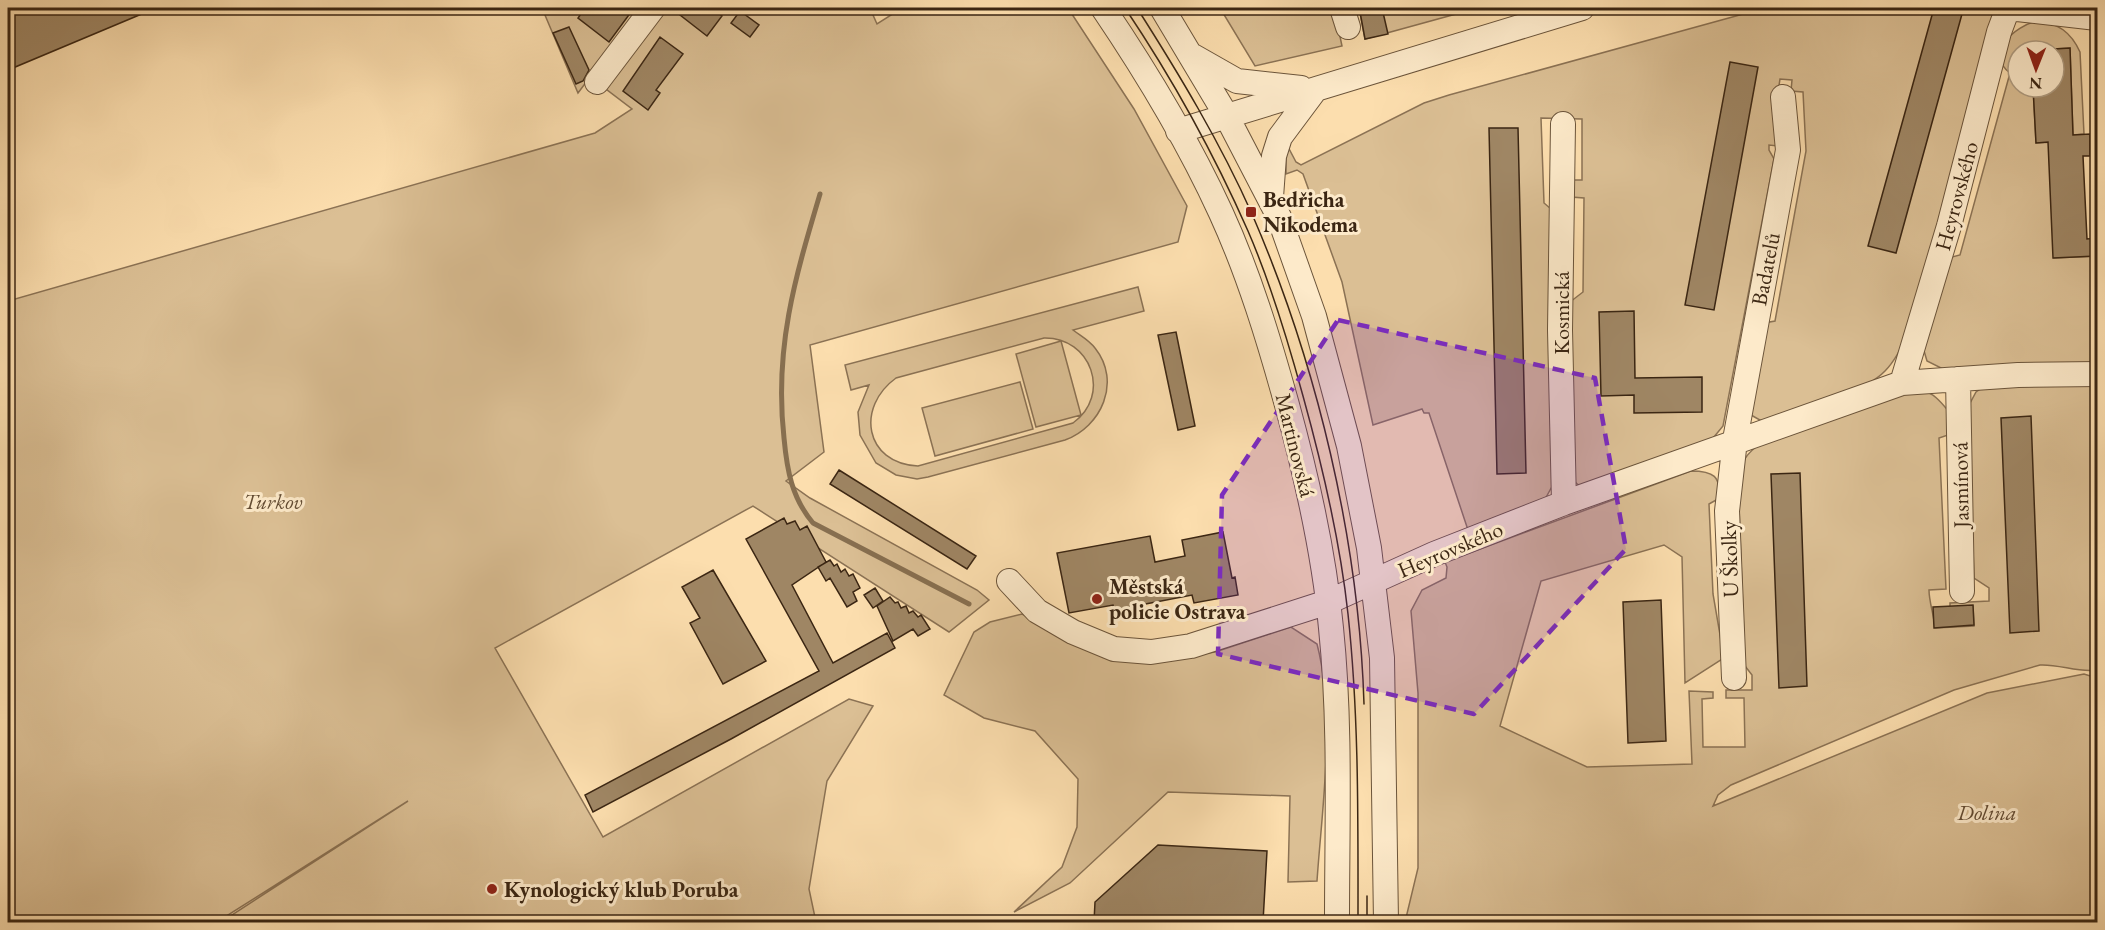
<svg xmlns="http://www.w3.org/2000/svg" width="2105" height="930" font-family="'EB Garamond',serif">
  <rect width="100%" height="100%" fill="#fcdeae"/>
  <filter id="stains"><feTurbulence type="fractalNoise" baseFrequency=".00333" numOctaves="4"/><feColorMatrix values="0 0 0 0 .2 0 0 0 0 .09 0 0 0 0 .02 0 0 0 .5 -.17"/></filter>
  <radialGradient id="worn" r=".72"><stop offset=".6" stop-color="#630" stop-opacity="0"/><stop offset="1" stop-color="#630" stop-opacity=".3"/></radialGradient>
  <!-- green -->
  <path fill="#dbbf94" stroke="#8b7254" stroke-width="1.5" fill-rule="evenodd" d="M542 8H642L578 93Z
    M662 8H885L873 15 877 24 902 8H1068L1134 109 1187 206 1178 242 810 345 824 452 786 481 810 498 977 590 989 600 949 632 753 506 495 648 603 837 849 699 873 706 827 781 809 889 816 922H221L408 801 217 922H8V301L595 133 632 109 602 86Z
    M1220 8H1334L1342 46 1255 66Z
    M1359 8H1478L1365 39Z
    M1765 8H1995L1909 331C1903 345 1896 360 1885 371 1863 394 1796 412 1765 423L1751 415 1764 323 1775 321 1806 151 1803 92 1791 91 1792 80 1780 79 1775 111 1778 146 1769 145V150L1774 159 1723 426 1709 443 1581 487 1575 482 1570 302 1583 292 1584 198 1571 197 1572 180H1582V119L1541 118 1544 203 1551 209 1555 481 1544 501 1468 530 1429 413H1424L1422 409 1373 425 1342 282 1303 174 1297 170 1286 174V143L1296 162 1301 165 1424 103 1449 95Z
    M2037 21C2058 23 2071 32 2080 52L2084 134 2073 135 2070 48 2018 51V87H2033L2036 143 2073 141 2054 258 2097 256V365L1945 370 1927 361 1922 344 1948 258 1960 255 2010 73C1984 53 2015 26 2037 21Z
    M1138 287 1144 311 1073 330C1081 336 1089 340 1095 348 1122 382 1101 427 1065 440L928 477 917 479 896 475 876 463 860 435 858 412 869 385 851 390 845 365ZM1044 338C1091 337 1112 395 1073 423L918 466C864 463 856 407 896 378Z
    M1061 341 1081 415 1036 427 1016 354Z
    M2097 380V670C2078 673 2060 664 2040 665L1954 690 1731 785 1718 795 1713 806 1987 693 2084 674 2097 678V922H1405L1418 868V693L1411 611 1422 590 1446 578 1447 567 1445 562 1691 471C1713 471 1722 476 1718 499L1709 504 1713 594 1724 658 1685 683 1682 557 1664 545 1541 581 1500 726 1587 767 1692 764 1689 691 1713 692V698L1702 699 1703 747H1745L1744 698H1726V690H1752V675L1745 666 1738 480C1740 462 1747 453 1761 443 1777 432 1907 389 1923 391 1935 393 1943 405 1951 414L1948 435 1939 438 1946 589 1929 590C1929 602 1934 615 1935 628L1974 626 1973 606 1950 607V603L1989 601V588L1974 578 1968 407 1976 392 1985 386Z
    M1020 382 1033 429 935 456 922 408Z
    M1022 614 1042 624 1147 662 1215 652 1291 627 1317 644C1336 717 1322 807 1317 881L1288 882 1290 796 1168 792 1070 883 1014 912 1062 867 1077 827 1078 779 1035 731 984 718 944 695 974 632 990 622Z"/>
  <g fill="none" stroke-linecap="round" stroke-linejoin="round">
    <!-- stream -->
    <path stroke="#876f50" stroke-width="5" d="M820 194C795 278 774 348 784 438 787 471 792 498 813 523L969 604"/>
  </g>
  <!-- building -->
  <path fill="#9f8664" stroke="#3b2613" stroke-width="1.5" d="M8 8H156L8 70Z
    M585 8H634L609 42 578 18Z
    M671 8H711L722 16 707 36Z
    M1382 8 1388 34 1365 39 1360 12Z
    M1934 8 1962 14 1896 253 1868 246Z
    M740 11 759 25 750 37 731 23Z
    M569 27 589 70 583 81 576 84 553 33Z
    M660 37 683 54 656 90 660 93 648 110 623 91Z
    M2070 48 2073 135 2090 134V156H2083L2087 239 2097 238V256L2053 258 2048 142 2036 143 2033 87H2054V49Z
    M1730 62 1758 67 1714 310 1685 305Z
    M1489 128H1518L1526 473 1497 474Z
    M1634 311 1635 378 1702 377V412L1634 413V395L1601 396 1599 312Z
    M1176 332 1195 426 1178 430 1158 335Z
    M2031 416 2039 631 2010 633 2001 418Z
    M839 470 976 556 967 569 830 484Z
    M1800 473 1807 686 1779 688 1771 474Z
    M784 518 787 524 795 521 800 530 807 526 826 562 792 585 833 663 887 633 895 648 731 739 593 812 585 795 819 671 746 539Z
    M1223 532 1232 578 1235 577 1238 595 1194 603 1192 595 1114 610 1113 605 1069 613 1057 553 1150 536 1155 562 1185 556 1182 540Z
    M830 560 834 566 837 564 841 572 845 569 849 576 853 574 860 588 853 592 857 601 847 607 830 578 826 581 818 567Z
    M713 570 766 661 723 684 690 623 700 618 682 587Z
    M875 588 883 601 873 608 864 595Z
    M890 597 895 603 898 602 901 608 906 606 909 613 913 611 918 617 921 615 930 629 918 636 913 629 893 641 877 606Z
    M1661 600 1666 741 1628 743 1623 602Z
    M1973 605 1974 625 1934 628 1933 607Z
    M1158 845 1267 851 1263 922H1094L1095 902Z"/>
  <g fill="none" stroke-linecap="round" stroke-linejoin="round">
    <defs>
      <path id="minor" d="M1103 8C1147 73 1188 141 1221 213 1249 274 1269 340 1287 405 1307 478 1324 552 1331 628 1341 725 1337 824 1337 922
        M1162 8 1226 115 1279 217 1314 316 1349 446 1369 548 1382 658 1386 922
        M1342 8 1348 27
        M2008 8 2097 18 2098 20
        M1193 56 1237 81 1301 88
        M597 82 653 8
        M1563 124 1560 330 1564 503
        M1178 131 1582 8
        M1271 197 1274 156 1280 137 1315 90
        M1958 379 1962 591
        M1902 383 1949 226 1999 32 2008 8
        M1009 581 1037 611 1073 632 1114 649 1151 652 1191 646 1328 602 1434 554 1564 503 1902 383 2018 375 2098 374
        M1734 678 1727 511 1735 440 1788 150 1783 97"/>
    </defs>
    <!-- minor casing -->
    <use href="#minor" stroke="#6b543a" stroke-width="26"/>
    <!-- minor -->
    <use href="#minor" stroke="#fdeaca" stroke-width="24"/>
    <!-- tram -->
    <path stroke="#3b2613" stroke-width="1.5" d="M1125 8C1172 78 1214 154 1248 231 1271 284 1288 341 1303 396 1323 468 1340 540 1348 614 1359 716 1358 819 1358 922
      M1137 8C1179 74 1220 142 1252 214 1317 364 1359 540 1364 704
      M1367 896V922"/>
  </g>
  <!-- marked area -->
  <path fill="#7b2cbf" fill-opacity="0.2" stroke="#7b2cbf" stroke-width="4.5" stroke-dasharray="12 8" stroke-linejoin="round" d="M1338 320 1595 378 1626 549 1474 714 1218 654 1222 495Z"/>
  <!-- markers -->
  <g fill="#8f2418" stroke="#fdeaca" stroke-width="2">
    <rect x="1245" y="206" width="12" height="12" rx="3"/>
    <circle cx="1097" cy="599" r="6"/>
    <circle cx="492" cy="889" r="6"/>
  </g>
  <g text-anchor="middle" stroke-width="6" stroke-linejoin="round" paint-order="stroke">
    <!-- street labels -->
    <g font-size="22" fill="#3b2613" stroke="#fdeaca">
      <text transform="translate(1956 196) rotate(-75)" y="8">Heyrovského</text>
      <text transform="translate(1765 269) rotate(-79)" y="8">Badatelů</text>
      <text transform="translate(1561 313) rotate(-90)" y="8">Kosmická</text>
      <text transform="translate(1296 445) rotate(76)" y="8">Martinovská</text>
      <text transform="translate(1960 485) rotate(-91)" y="8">Jasmínová</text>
      <text transform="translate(1450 549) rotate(-23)" y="8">Heyrovského</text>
      <text transform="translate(1729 559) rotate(-92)" y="8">U Školky</text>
    </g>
    <!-- poi labels -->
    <g font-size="22" font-weight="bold" fill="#3b2613" stroke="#fdeaca" text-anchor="start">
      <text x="1263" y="207">Bedřicha<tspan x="1263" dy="25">Nikodema</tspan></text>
      <text x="1109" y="594">Městská<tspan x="1109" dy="25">policie Ostrava</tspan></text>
      <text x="504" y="897">Kynologický klub Poruba</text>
    </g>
    <!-- park labels -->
    <g font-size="22" font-style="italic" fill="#634c33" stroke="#fdeaca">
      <text x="273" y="509">Turkov</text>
      <text x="1987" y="820">Dolina</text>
    </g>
  </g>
  <!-- margin -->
  <rect width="2105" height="930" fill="none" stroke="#fcdeae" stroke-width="30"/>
  <rect x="9" y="9" width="2087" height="912" fill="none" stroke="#3b2613" stroke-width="3"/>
  <rect x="15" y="15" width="2075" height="900" fill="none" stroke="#3b2613" stroke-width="1.5"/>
  <!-- north arrow -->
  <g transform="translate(2036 69) rotate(181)"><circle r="28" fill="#fdeaca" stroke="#af9c81" stroke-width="1.5"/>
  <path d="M0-4.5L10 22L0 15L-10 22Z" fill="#8f2418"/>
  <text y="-9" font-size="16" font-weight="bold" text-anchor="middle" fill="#3b2613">N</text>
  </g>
  <rect width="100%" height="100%" filter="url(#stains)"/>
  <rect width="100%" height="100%" fill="url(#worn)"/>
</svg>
